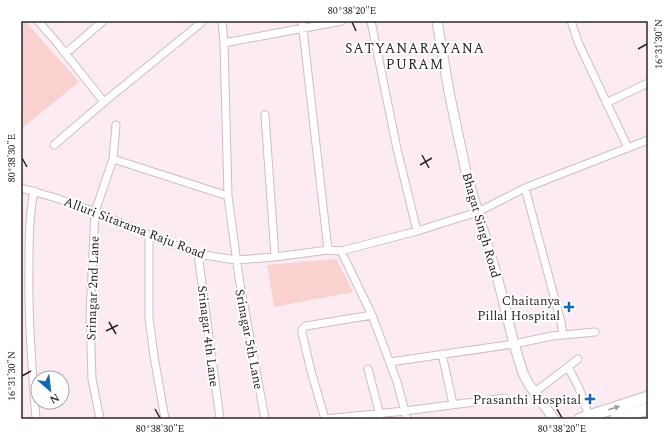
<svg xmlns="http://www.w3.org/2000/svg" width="669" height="440" font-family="Spectral,serif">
  <rect width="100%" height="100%" fill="#fdebf4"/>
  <!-- green -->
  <path fill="#f9d1ce" d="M21 21H25L79 82 21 129Z
    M336 259 353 292 274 307 267 265Z"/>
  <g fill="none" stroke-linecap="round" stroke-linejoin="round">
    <defs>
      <path id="minor" d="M38 21 58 44 104 102
        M222 21 224 43 228 196 239 278 265 419
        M302 21 328 250
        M371 21 397 149 417 231
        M571 21 578 42 628 148
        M224 43 342 21
        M65 54 103 21
        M606 103 648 83
        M265 115 275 257
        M54 145 104 102 201 23
        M113 159 228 196
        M21 188 56 198 95 212 149 235 198 254 236 260 275 257 328 250 341 251 417 231 478 212 525 188 648 140
        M525 188 561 322 563 335
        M34 191C29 216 29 241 29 267 28 318 32 368 36 419
        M149 235V318L154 356 165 419
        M341 251 372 315 397 382 407 419
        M198 254 220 419
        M442 354 453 404
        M390 362 514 344 552 336 595 332
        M568 367 579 388 589 416
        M368 369 381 419
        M535 392 578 359
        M100 419 92 379 90 314 95 212 113 159 116 125
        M325 419 405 411 505 398
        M325 419 311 371 302 333V329L306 326 372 315"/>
      <path id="tertiary" d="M437 21 449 92 466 172 498 280 514 344 523 373 528 383 554 419"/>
      <path id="primary" d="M580 419 648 397
        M615 419 648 409"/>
    </defs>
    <!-- minor casing -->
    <use href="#minor" stroke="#cebdc6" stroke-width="9"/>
    <!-- tertiary casing -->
    <use href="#tertiary" stroke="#cebdc6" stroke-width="11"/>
    <!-- primary casing -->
    <use href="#primary" stroke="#cebdc6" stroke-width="13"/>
    <!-- minor -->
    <use href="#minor" stroke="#fff" stroke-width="7"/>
    <!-- tertiary -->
    <use href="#tertiary" stroke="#fff" stroke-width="9"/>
    <!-- primary -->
    <use href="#primary" stroke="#fff" stroke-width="11"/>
  </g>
  <!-- one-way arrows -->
  <defs><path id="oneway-solid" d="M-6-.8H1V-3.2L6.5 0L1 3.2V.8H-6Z"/></defs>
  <use fill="#a09c9e" href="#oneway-solid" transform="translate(614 408) rotate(-18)"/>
  <!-- ticks -->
  <path fill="none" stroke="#2b2428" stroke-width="1.5" d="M352 22 356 31M638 49 647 44M422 155 429 168M22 158 27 167M420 165 432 158M109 322 116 334M106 331 118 325M22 376 31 371M155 409 160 418M557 409 562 418"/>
  <!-- markers -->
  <g fill="#1467b5" stroke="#fff" stroke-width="1.5">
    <path d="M567 301h4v4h4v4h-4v4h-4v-4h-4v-4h4z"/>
    <path d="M588 393h4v4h4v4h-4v4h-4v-4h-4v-4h4z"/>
  </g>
  <g text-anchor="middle" stroke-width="4" stroke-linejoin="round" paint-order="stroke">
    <!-- street labels -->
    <g font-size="13" fill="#2b2428" stroke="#fff">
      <text transform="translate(482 225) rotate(74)" y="5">Bhagat Singh Road</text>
      <text transform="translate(135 227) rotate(21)" y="5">Alluri Sitarama Raju Road</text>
      <text transform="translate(92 288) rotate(-88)" y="5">Srinagar 2nd Lane</text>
      <text transform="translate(209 336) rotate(83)" y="5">Srinagar 4th Lane</text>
      <text transform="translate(250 339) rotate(79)" y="5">Srinagar 5th Lane</text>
    </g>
    <!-- poi labels -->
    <g font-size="13" fill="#2b2428" stroke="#fff" text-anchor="end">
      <text x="560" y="305">Chaitanya<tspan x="560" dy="15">Pillal Hospital</tspan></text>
      <text x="581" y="404">Prasanthi Hospital</text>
    </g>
    <!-- neighbourhood labels -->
    <g font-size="14" letter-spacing="1" fill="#2b2428" stroke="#fff">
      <text x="415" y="53">SATYANARAYANA<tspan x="415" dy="16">PURAM</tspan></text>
    </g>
  </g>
  <!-- border -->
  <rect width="669" height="440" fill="none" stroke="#ffffff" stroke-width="44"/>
  <!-- north arrow -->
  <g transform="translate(50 390) rotate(152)"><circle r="19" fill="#ffffff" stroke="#aaa7a9"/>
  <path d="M0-3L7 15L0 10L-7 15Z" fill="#1467b5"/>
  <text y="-6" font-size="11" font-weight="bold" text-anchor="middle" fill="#2b2428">N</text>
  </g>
  <rect x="22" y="22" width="625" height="396" fill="none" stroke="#2b2428" stroke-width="1.5"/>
  <g font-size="10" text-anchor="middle" fill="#2b2428">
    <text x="352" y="14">80°38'20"E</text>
    <text transform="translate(658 44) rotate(-90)" y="4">16°31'30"N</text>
    <text transform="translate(11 158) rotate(-90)" y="4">80°38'30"E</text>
    <text transform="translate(11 376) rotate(-90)" y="4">16°31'30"N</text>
    <text x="160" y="432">80°38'30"E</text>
    <text x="562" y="432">80°38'20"E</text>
  </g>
</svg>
